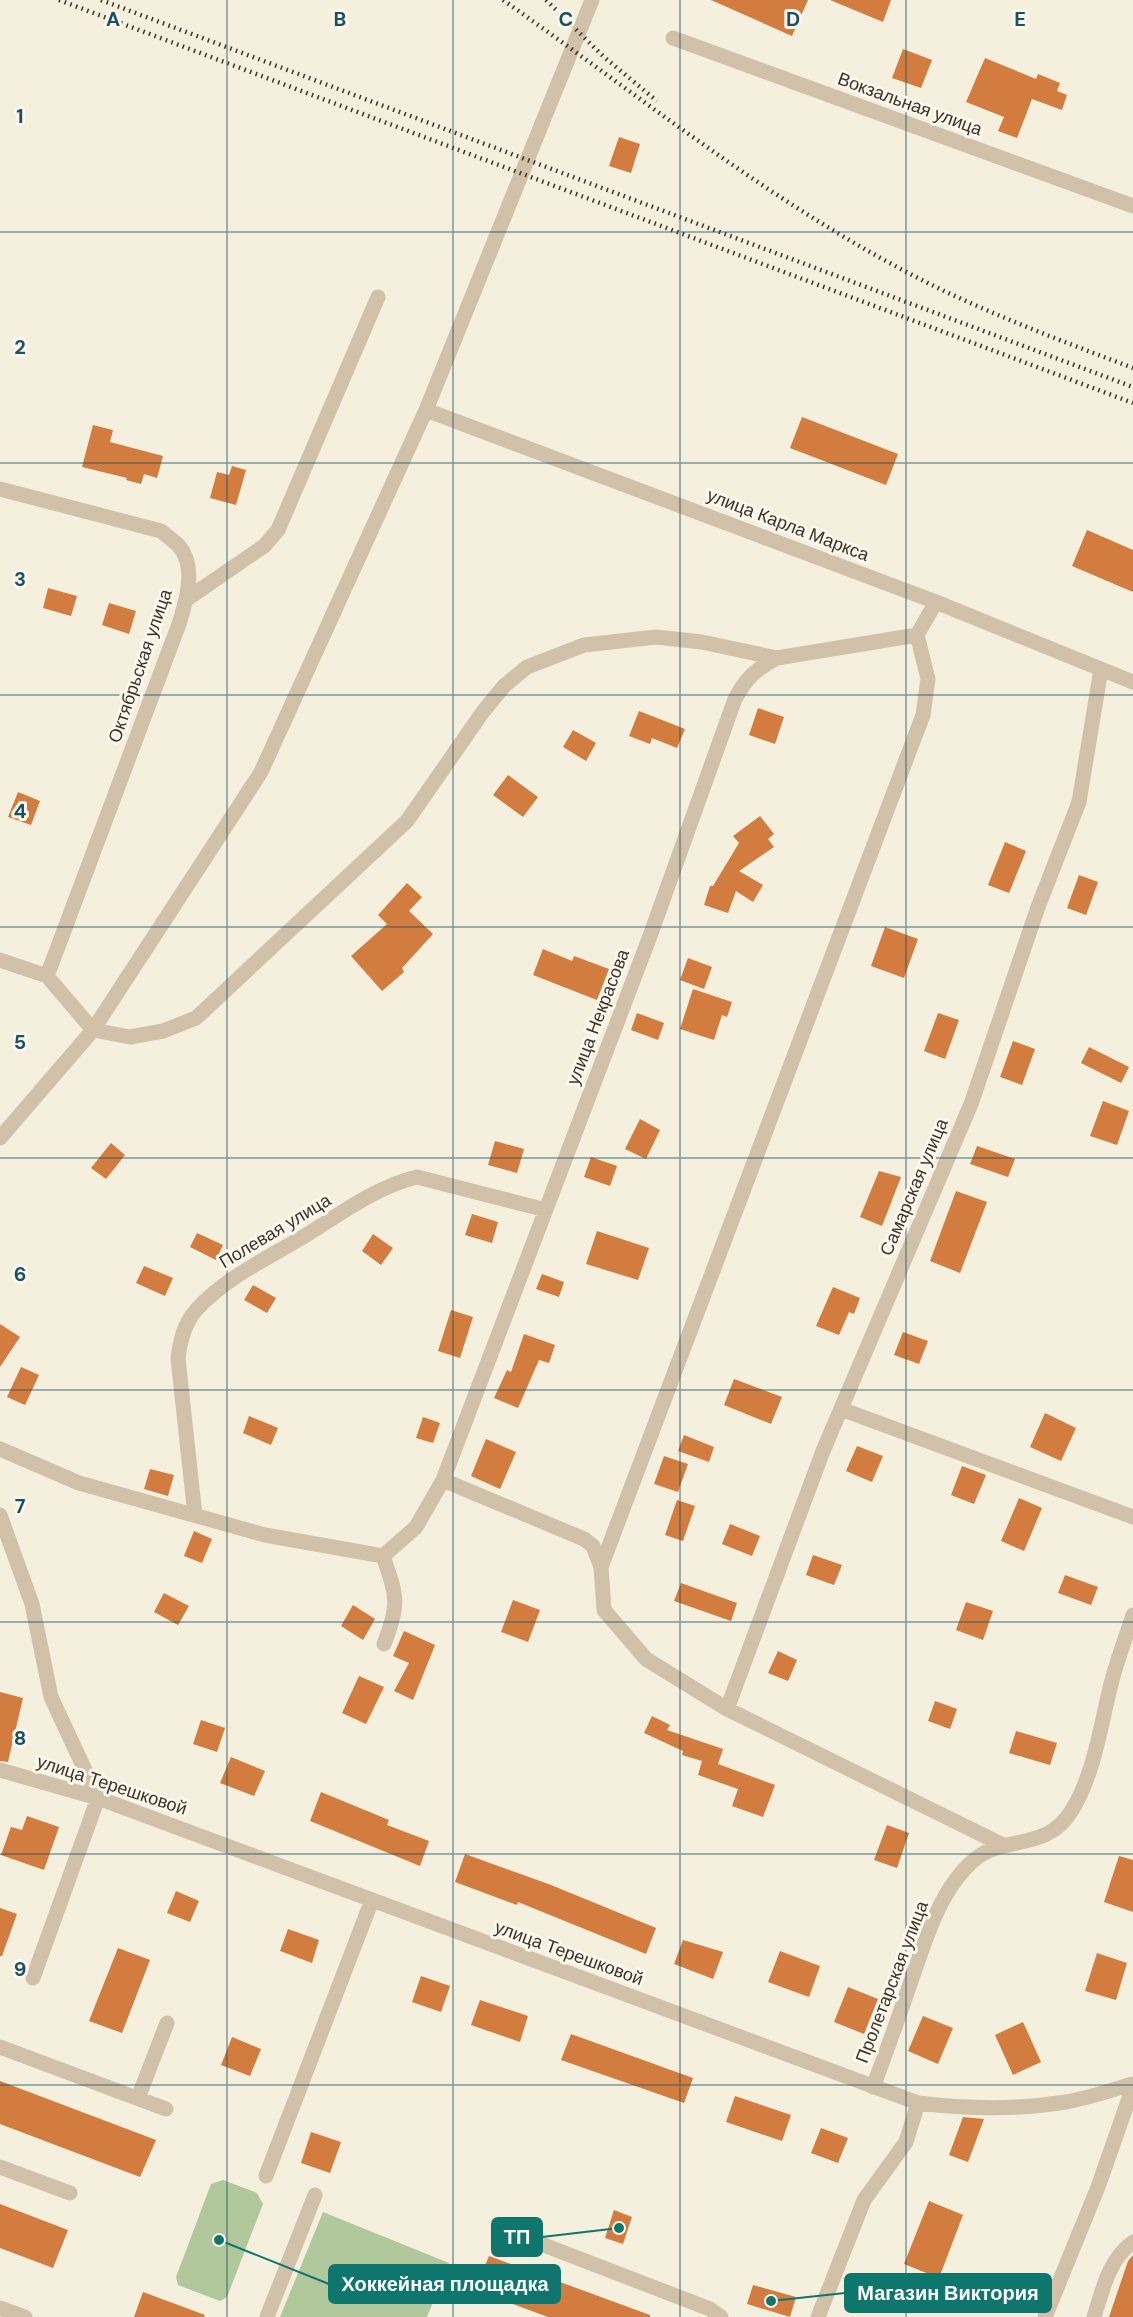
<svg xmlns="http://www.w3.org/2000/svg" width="1133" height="2317" font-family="'DM Sans',sans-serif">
  <rect width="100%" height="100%" fill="#f5efde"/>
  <!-- green -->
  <path fill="#b1c79c" d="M223 2180 257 2193 263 2204 227 2297 220 2301 183 2287 178 2285 176 2277 211 2184Z
    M323 2212 449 2263 427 2317H280Z"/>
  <!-- building -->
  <path fill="#d37c3f" d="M711 0H808L792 36Z
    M830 0H891L883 22Z
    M903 49 932 60 921 88 892 78Z
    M985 58 1036 79 1038 74 1060 83 1057 91 1067 95 1062 110 1032 99 1017 138 998 131 1004 117 966 102Z
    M619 137 640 144 631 173 609 166Z
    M802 417 898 454 886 485 790 448Z
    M93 425 113 430 110 442 163 456 157 478 144 474 141 484 126 480 127 478 82 467Z
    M232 466 246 470 236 505 210 498 217 472 229 475Z
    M1087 530 1133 550V592L1072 566Z
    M48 588 77 596 71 616 43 608Z
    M109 603 136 611 129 634 102 625Z
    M758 708 784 717 775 744 749 735Z
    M639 711 685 729 677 748 652 738 650 744 629 736Z
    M573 730 596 743 586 761 563 747Z
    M508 775 538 797 523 817 493 795Z
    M18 792 40 801 31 825 8 817Z
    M760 816 774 834 768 839 774 847 739 871 763 885 753 902 736 891 728 913 704 905 710 886H713L739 843 733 836Z
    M1005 842 1026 851 1009 893 988 885Z
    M1079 875 1098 882 1086 915 1067 908Z
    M407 883 422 897 409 911 433 934 402 968 404 972 382 991 351 956 387 924 378 915Z
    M885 927 918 939 904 978 871 966Z
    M543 949 572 961 574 956 609 969 597 1000 533 975Z
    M688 958 712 967 704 989 680 980Z
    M693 989 732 1002 727 1017 722 1015 714 1040 680 1029Z
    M637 1013 664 1023 658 1040 631 1030Z
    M938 1013 959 1020 945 1059 924 1051Z
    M1013 1041 1035 1049 1022 1085 1000 1077Z
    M1089 1047 1129 1067 1121 1083 1081 1063Z
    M1103 1101 1129 1111 1117 1145 1090 1136Z
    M640 1119 660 1130 646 1159 625 1149Z
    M495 1141 524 1149 517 1173 488 1165Z
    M111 1143 125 1155 106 1179 91 1168Z
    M977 1146 1015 1159 1008 1177 970 1164Z
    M591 1157 617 1166 610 1186 584 1177Z
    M879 1171 901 1177 882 1226 860 1217Z
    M956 1191 987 1202 960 1273 930 1261Z
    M472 1214 498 1222 492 1243 465 1235Z
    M597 1231 649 1248 638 1280 586 1264Z
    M197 1233 223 1245 216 1260 190 1247Z
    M373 1234 393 1248 381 1265 362 1251Z
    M144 1266 173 1278 165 1296 136 1283Z
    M542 1274 564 1282 559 1297 536 1289Z
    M253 1285 276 1298 267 1313 244 1300Z
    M833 1287 860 1298 854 1314 849 1312 839 1335 816 1326Z
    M451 1310 473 1317 460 1358 438 1351Z
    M0 1324 20 1337 0 1367Z
    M903 1332 928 1341 919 1364 894 1355Z
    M524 1334 555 1345 549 1363 539 1360 518 1408 494 1398 507 1370 511 1372Z
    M21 1367 39 1375 25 1405 7 1397Z
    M734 1379 782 1397 771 1424 724 1405Z
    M1045 1413 1076 1428 1061 1461 1030 1447Z
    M249 1416 278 1428 271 1445 243 1433Z
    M423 1417 440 1423 433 1443 416 1438Z
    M684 1435 714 1447 709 1462 678 1451Z
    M486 1439 516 1452 500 1489 471 1476Z
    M857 1446 883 1456 872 1482 846 1471Z
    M664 1456 688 1464 678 1492 654 1484Z
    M962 1466 986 1475 974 1504 951 1495Z
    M150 1469 174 1475 168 1496 144 1489Z
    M1019 1498 1042 1508 1024 1551 1001 1541Z
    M677 1500 695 1506 683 1541 665 1535Z
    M730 1524 760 1536 752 1556 722 1544Z
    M194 1531 212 1539 202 1563 184 1556Z
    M813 1555 842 1565 834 1585 806 1575Z
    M1065 1575 1098 1587 1091 1605 1058 1593Z
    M681 1583 737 1603 731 1621 674 1601Z
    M164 1593 189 1606 178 1625 154 1612Z
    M513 1600 540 1610 528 1642 501 1632Z
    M966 1602 993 1611 983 1640 956 1630Z
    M353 1605 375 1619 363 1640 341 1626Z
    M404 1631 435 1645 413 1700 394 1691 409 1663 393 1656Z
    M778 1651 797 1660 788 1681 768 1673Z
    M359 1676 384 1687 366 1724 342 1713Z
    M0 1692 23 1698 8 1762 0 1761Z
    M935 1701 957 1709 950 1729 928 1721Z
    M652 1716 670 1725 667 1730 723 1749 718 1764 775 1785 763 1817 732 1806 738 1789 698 1775 702 1761 682 1755 683 1751 644 1733Z
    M201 1720 225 1728 217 1752 193 1744Z
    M1016 1731 1057 1743 1050 1765 1009 1753Z
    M231 1757 265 1771 254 1796 220 1783Z
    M321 1792 389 1820 387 1825 429 1841 420 1866 310 1821Z
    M27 1816 59 1827 44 1870 1 1855 11 1827 22 1830Z
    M887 1825 909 1833 897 1868 874 1860Z
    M465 1854 551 1885 656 1928 646 1954 518 1902 517 1905 455 1882Z
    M1119 1856 1133 1860V1912L1104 1902Z
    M176 1891 199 1901 190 1922 167 1913Z
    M0 1908 17 1914 2 1956H0Z
    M288 1929 319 1940 312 1963 280 1951Z
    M683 1940 723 1952 713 1979 674 1964Z
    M118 1948 150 1960 122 2033 89 2021Z
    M780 1951 820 1966 809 1997 768 1982Z
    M1097 1953 1127 1963 1116 2000 1085 1991Z
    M421 1976 450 1986 441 2012 412 2002Z
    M848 1987 878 1999 864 2034 834 2022Z
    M480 2000 528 2016 520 2042 471 2025Z
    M923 2016 953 2028 938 2064 908 2051Z
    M1023 2022 1041 2062 1013 2075 995 2035Z
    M571 2034 693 2078 684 2103 561 2060Z
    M232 2037 261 2049 250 2076 221 2065Z
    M0 2081 156 2140 140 2177 0 2124Z
    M735 2096 791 2115 782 2141 726 2122Z
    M963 2117 984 2119 968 2162 949 2155Z
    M821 2128 848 2138 838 2163 811 2153Z
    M311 2132 341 2142 330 2173 301 2163Z
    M929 2201 963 2215 939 2278 904 2264Z
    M0 2204 68 2230 53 2268 0 2248Z
    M614 2210 632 2217 623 2244 605 2238Z
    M1133 2255V2317H1109L1128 2261Z
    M489 2256 650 2315V2317H548L475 2290Z
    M753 2285 796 2297 790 2317 747 2304Z
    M143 2292 205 2315 204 2317H134Z"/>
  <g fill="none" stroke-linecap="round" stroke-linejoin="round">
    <!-- minor -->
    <path stroke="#d0c1a8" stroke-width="15" d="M673 38 1133 206
      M426 410 936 602 1133 682
      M0 489 161 531C167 536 174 541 179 546 197 567 186 602 179 624L47 976
      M187 599 264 546 278 530 378 297
      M0 960 47 976 93 1030 130 1037 163 1031 196 1018 407 821 482 713 504 686 527 667 584 645 656 637 702 642 777 658
      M0 1138 93 1030 261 772 426 410 592 0
      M841 1409 1133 1517
      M0 1449 79 1483 265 1535 383 1556
      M443 1480 584 1539 593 1546 601 1567 604 1610 646 1659 727 1709 1003 1845
      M0 1515 32 1604 51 1697 98 1798 33 1978
      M195 1515 178 1359C180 1341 184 1323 197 1309 227 1277 266 1259 303 1237 339 1215 375 1187 417 1177L546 1210
      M383 1556 416 1527 443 1480 650 936 735 699C746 678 756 669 777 658L917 635 936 602
      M383 1556C397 1597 400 1603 384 1644
      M601 1567 923 715 928 679 917 635
      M727 1709 823 1451 971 1104 1038 907 1079 802 1101 669
      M0 1770 98 1798 918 2103C968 2109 1017 2110 1066 2102 1088 2098 1111 2090 1133 2084
      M0 2047 166 2109
      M873 2087C886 2053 898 2019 910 1984 925 1942 939 1890 974 1860 1004 1834 1046 1853 1072 1810 1095 1773 1101 1722 1112 1680 1118 1658 1126 1637 1133 1615
      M138 2098 167 2023
      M0 2167 70 2193
      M266 2176 372 1900
      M502 2229 710 2309 721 2317
      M0 2308 25 2317
      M267 2317 315 2195
      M818 2317 864 2200 906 2142 918 2103
      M1045 2317 1098 2187 1133 2087
      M1094 2317C1103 2289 1109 2259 1133 2242"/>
    <!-- rail -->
    <path stroke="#3c3229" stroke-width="4.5" stroke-dasharray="1.5 4.5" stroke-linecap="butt" d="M59 0 1133 403
      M101 0 1133 387
      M503 0C644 99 781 211 936 287 1000 318 1067 343 1133 368
      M546 0 604 57 657 101"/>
  </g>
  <!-- grid -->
  <path fill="none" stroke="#195163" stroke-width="1.5" stroke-opacity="0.55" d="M227 0V2317M453 0V2317M680 0V2317M906 0V2317M0 232H1133M0 463H1133M0 695H1133M0 927H1133M0 1158H1133M0 1390H1133M0 1622H1133M0 1854H1133M0 2085H1133"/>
  <g text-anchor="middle" stroke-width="6" stroke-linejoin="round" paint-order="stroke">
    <!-- street labels -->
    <g font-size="18" fill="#3c3229" stroke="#fcf7ec">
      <text transform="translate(910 104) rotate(20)" y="6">Вокзальная улица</text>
      <text transform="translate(788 525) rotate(21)" y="6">улица Карла Маркса</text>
      <text transform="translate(140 666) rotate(-71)" y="6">Октябрьская улица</text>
      <text transform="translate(598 1017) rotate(-69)" y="6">улица Некрасова</text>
      <text transform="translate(914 1187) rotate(-67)" y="6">Самарская улица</text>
      <text transform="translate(275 1231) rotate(-31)" y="6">Полевая улица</text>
      <text transform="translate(112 1785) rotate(18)" y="6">улица Терешковой</text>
      <text transform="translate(569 1953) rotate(20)" y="6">улица Терешковой</text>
      <text transform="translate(892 1982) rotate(-69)" y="6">Пролетарская улица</text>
    </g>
  </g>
  <g font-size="20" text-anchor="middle" font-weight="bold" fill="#195163" stroke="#fcf7ec" stroke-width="6" stroke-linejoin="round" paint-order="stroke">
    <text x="113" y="26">A</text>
    <text x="340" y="26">B</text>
    <text x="566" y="26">C</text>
    <text x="793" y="26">D</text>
    <text x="1020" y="26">E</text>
    <text x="20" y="123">1</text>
    <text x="20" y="354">2</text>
    <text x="20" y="586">3</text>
    <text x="20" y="818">4</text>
    <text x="20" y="1049">5</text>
    <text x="20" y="1281">6</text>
    <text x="20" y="1513">7</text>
    <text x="20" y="1745">8</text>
    <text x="20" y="1976">9</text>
  </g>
  <!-- callouts -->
  <path fill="none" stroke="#0f766e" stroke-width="2" d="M619 2228L542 2237M219 2240L329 2284M771 2301L845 2293"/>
  <g fill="#0f766e" stroke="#fcf7ec" stroke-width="2">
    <circle cx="619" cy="2228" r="6"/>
    <circle cx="219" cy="2240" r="6"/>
    <circle cx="771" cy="2301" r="6"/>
  </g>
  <g fill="#0f766e" stroke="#0f766e" stroke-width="2">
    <rect x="492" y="2218" width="50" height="38" rx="6"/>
    <rect x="329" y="2265" width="231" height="38" rx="6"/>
    <rect x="845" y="2274" width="206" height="38" rx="6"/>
  </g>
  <g font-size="20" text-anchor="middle" font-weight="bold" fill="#fff">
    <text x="517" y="2244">ТП</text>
    <text x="445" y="2291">Хоккейная площадка</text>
    <text x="948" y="2300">Магазин Виктория</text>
  </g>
</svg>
